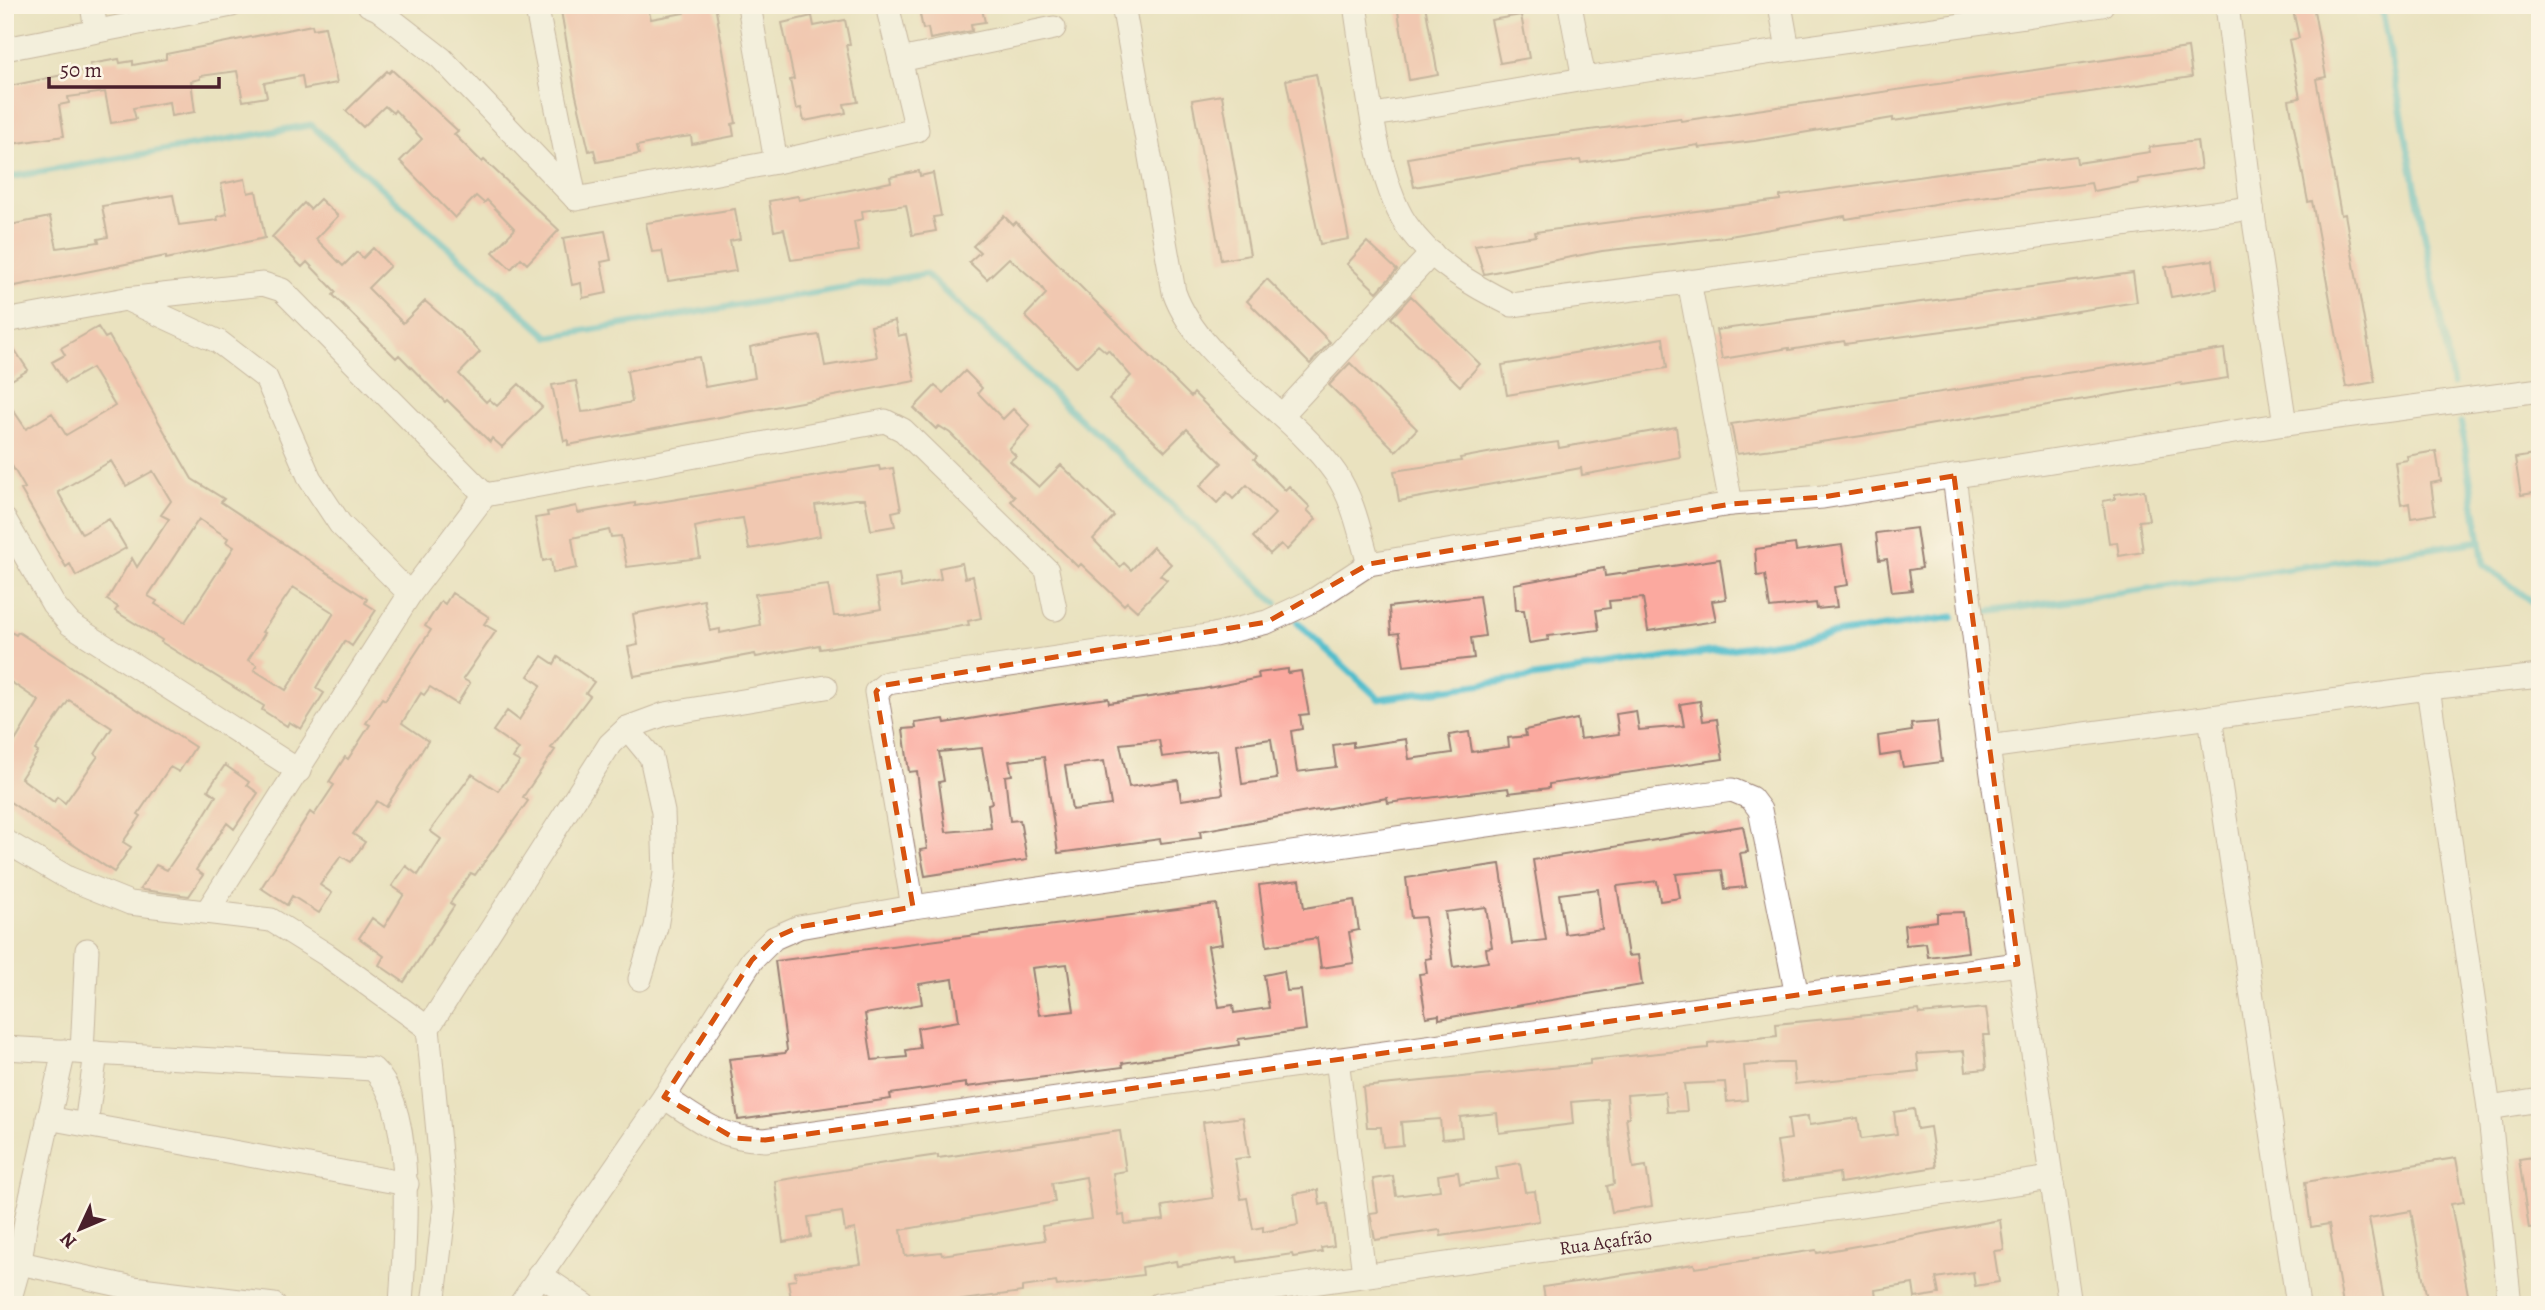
<svg xmlns="http://www.w3.org/2000/svg" width="2545" height="1310" font-family="Alegreya,serif">
  <rect width="100%" height="100%" fill="#fcf5e5"/>
  <filter id="ink" filterUnits="userSpaceOnUse"><feTurbulence type="fractalNoise" baseFrequency=".0143" numOctaves="2"/><feDisplacementMap in="SourceGraphic" scale="14" xChannelSelector="R" yChannelSelector="G"/><feConvolveMatrix kernelMatrix="1 2 1 2 8 2 1 2 1" color-interpolation-filters="sRGB"/></filter>
  <filter id="wash" filterUnits="userSpaceOnUse"><feTurbulence type="fractalNoise" baseFrequency=".00686" numOctaves="4" result="noise"/><feDisplacementMap in="SourceGraphic" scale="28" xChannelSelector="R" yChannelSelector="G"/><feGaussianBlur stdDeviation="1.57" result="paint"/><feColorMatrix in="noise" values="0 0 0 0 0 0 0 0 0 0 0 0 0 0 0 0 0 1.4 0 .05"/><feComposite in="paint" operator="in"/></filter>
  <g filter="url(#wash)">
    <rect width="100%" height="100%" fill="#eae2bf"/>
    <g fill="none" stroke-linecap="round" stroke-linejoin="round">
      <!-- stream -->
      <path stroke="#51bdcc" stroke-width="7" d="M2381 5 2453 384
        M5 178 311 125 549 337 926 274 1276 603
        M2461 423 2484 565 2540 608
        M1987 612 2480 541
        M1298 623 1379 699 1953 617"/>
    </g>
    <g id="blocks">
      <!-- building -->
      <path fill="#fba99f" fill-rule="evenodd" d="M560 5H647L651 19 684 13 682 5H715L736 123 732 124 734 136 692 144 691 136 676 138 637 146 639 154 597 162 594 150 589 151 575 91Z
        M918 5H981L985 22 971 24 972 31 930 39 928 28 923 29Z
        M1397 5H1425L1438 75 1409 80Z
        M2292 5H2313L2326 77 2316 79 2341 215 2345 214 2375 382 2346 387 2312 201 2308 202 2289 100 2300 98 2289 40 2299 38Z
        M1521 15 1529 58 1500 63 1491 20Z
        M812 16 814 26 845 20 850 44 846 45 858 102 844 104 846 113 804 121 801 108 796 109 790 80 794 79 782 23Z
        M312 25 313 29 325 27 337 83 304 89 302 76 264 83 267 97 243 101 237 71 200 76V79L191 81 195 112 171 116 169 102 133 108 136 119 111 123 105 92 68 97 69 103 59 105 64 136 5 145V87L91 69 90 64 119 59 120 63 133 61V65L166 59V54Z
        M2188 48 2192 77 1893 121V118L1754 141 1699 148 1698 145 1581 163 1580 160 1522 168 1414 187 1408 158 1507 141 1680 118 1681 121Z
        M392 70 458 131 454 134 482 162 484 160 559 230 527 264 521 258 511 269 493 252 515 229 487 200 484 203 476 196 455 218 400 161 422 139 395 110 393 113 385 106 363 127 346 111 387 71 389 73Z
        M1316 74 1349 239 1320 244 1286 80Z
        M1222 95 1250 255 1221 260 1192 100Z
        M2197 141 2201 169 2138 179 2139 183 2093 191 2091 183 1964 199 1846 219 1845 216 1724 237 1602 251 1484 274 1475 245 1536 236 1535 232 1780 200V196L1953 172 2076 156 2077 163 2150 152 2149 147Z
        M919 171 920 176 933 173 941 216 933 217 936 231 912 235 906 205 862 211 863 219 854 221 859 251 791 260 784 229 774 231 769 201 798 196 799 200 891 182 890 177Z
        M245 179 248 193 256 191 265 238 166 259V256L5 288V226L50 217 57 248 99 242 98 239 108 237 102 206 173 195 179 225 218 220 217 217 227 214 221 184Z
        M320 199 338 216 316 239 343 266 357 252 363 258 373 248 390 266 368 288 403 323 425 301 463 334 480 352 459 374 486 402 489 399 497 406 519 384 542 407 502 447 492 438 490 442 447 400 445 402 399 355 396 358 333 295 336 292 307 262 302 267 272 237 304 203 310 209Z
        M735 209 740 239 730 241 736 271 668 281 662 251 652 252 646 223Z
        M1004 216 1013 225 1016 222 1191 397 1194 393 1257 456 1254 459 1285 490 1289 486 1310 507 1307 510 1316 519 1287 550 1281 544 1270 554 1253 537 1275 514 1247 485 1233 499 1227 492 1217 503 1200 486 1222 463 1187 429 1165 451 1109 399 1131 376 1108 350 1106 352 1098 345 1076 367 1025 316 1046 294 1040 285 1009 258 987 279 969 262 980 252 973 246Z
        M605 231 611 260 601 262 607 293 583 298 581 283 572 285 563 238Z
        M1367 242 1397 270 1377 292 1347 264Z
        M2213 260 2217 289 2171 297 2165 267Z
        M2133 273 2137 302 1966 328 1845 344 1844 341 1789 350V348L1722 359 1716 330Z
        M1267 279 1330 342 1310 364 1247 301Z
        M1411 296 1480 364 1460 386 1391 318Z
        M895 321 898 336 906 334 915 381 568 445V440L564 441 552 385 576 381 582 412 592 411 632 402 627 371 675 360 699 357 705 387 755 378 750 347 775 342 819 335 825 366 877 357 871 326Z
        M98 327 105 338 109 336 192 479 224 499 221 502 367 599 365 603 376 610 352 646 345 641 323 676 316 688 324 693 301 729 289 722 287 726 262 710 264 706 161 642 162 640 115 611 118 607 107 600 132 558 137 567 169 519 161 515 171 501 153 471 126 486 111 461 58 492 82 534 109 519 126 548 76 576 70 564 66 567 21 490 25 488 5 454V398L26 429 52 413 66 435 115 406 92 368 65 383 52 362 65 355 61 348ZM199 519 228 538 226 542 234 547 185 622 155 604 157 601 148 596ZM293 587 334 613 286 690 254 670 257 665 248 660 265 633 262 632Z
        M5 335 28 370 5 384Z
        M1663 338 1667 368 1507 395 1502 365Z
        M2224 349 2228 378 2182 385 2181 383 1862 436 1737 454 1731 424Z
        M1350 363 1417 429 1396 451 1329 385Z
        M965 371 982 388 978 393 1003 419 1013 409 1030 426 1009 449 1016 456 1010 461 1039 487 1061 465 1114 516 1093 539 1120 567 1124 563 1131 570 1153 547 1171 564 1160 575 1167 580 1137 611 1127 602 1124 605 1081 564 1078 567 1011 501 1015 497 950 433 939 426 936 429 914 408 935 386 943 393Z
        M1676 427 1680 457 1582 475 1581 468 1399 501 1394 471 1461 461 1460 458 1515 448 1558 442 1559 448Z
        M2436 451 2441 481 2431 483 2435 514 2411 518 2409 503 2401 505 2395 462 2408 460 2407 456Z
        M2540 454V492L2521 495 2515 458Z
        M879 466 880 470 893 468 901 510 892 512 895 526 871 530 865 499H855L815 505 820 536 749 549 743 518 716 522 695 527 700 558 627 567 621 536 611 537 609 530 572 538 577 568 553 573 551 559 543 561 535 518 548 516 547 512 576 506 578 513 635 503V506Z
        M2144 490 2149 520 2139 521 2143 552 2119 556 2117 542 2109 543 2103 501 2115 499V494Z
        M1916 528 1922 568 1909 570 1912 590 1892 592 1887 559 1879 560 1876 533Z
        M1795 544 1796 551 1842 545 1848 585 1834 587 1837 607 1817 609 1816 603 1770 608 1765 575 1757 576 1755 549Z
        M1720 559 1726 599 1712 601 1716 621 1648 631 1643 598 1609 601 1610 608 1596 610 1599 630 1548 636 1549 640 1529 643 1524 610H1516L1514 584 1604 568 1605 576Z
        M962 563 965 578 973 576 981 618 968 621 969 625 820 649 819 645 756 657 755 654 634 676 628 647 638 645 633 614 704 600 710 631 720 629V633L760 625 755 594 828 585 834 616H844L881 609 875 578 899 574 901 588 941 579 939 568Z
        M452 593 489 617 484 624 496 631 463 679 470 683 457 704 430 687 424 695 421 693 402 723 428 741 386 807 377 801 353 834 365 842 351 862 341 856 320 885 332 893 319 913 292 896 287 905 261 888 310 812 314 815 334 785 329 782 345 757 348 759 370 725 366 723 382 698 385 700 431 630 425 626 441 601 445 604Z
        M1479 596 1485 636 1471 638 1474 658 1404 666 1399 633 1391 634 1389 607Z
        M5 629 16 635 18 632 195 747 179 772 170 767 138 814 141 816 123 842 131 847 114 872 7 800 5 802V758L39 701 5 678ZM69 700 112 728 95 754 98 756 65 803 57 797 54 802 21 778 38 752 35 750Z
        M542 656 554 664 558 657 594 682 586 693 590 696 551 748 555 750 523 797 528 801 475 875 471 873 450 903 454 906 404 982 379 965 384 956 359 938 372 918 384 927 404 894 392 886 406 866 418 875 441 839 430 831 472 774 498 791 520 762 513 758 519 749 493 731 507 711 519 720 541 685 528 676Z
        M1288 669V673L1301 671 1309 714 1300 715 1302 729 1291 731 1297 772 1336 767 1333 745 1353 742V747L1406 739 1409 759 1452 753 1449 735 1469 732 1472 752 1509 747 1508 738 1526 736 1525 730 1577 719 1580 739 1619 734 1616 714 1636 711 1639 730 1684 726 1680 704 1700 701 1703 721 1717 719 1723 759 1549 784V788L1509 793 1508 788 1388 803 1387 798 1200 831 1201 838 1161 843 1160 839 1058 853 1044 757 1009 761 1012 775 1005 776 1010 821 1020 820 1027 860 925 876 920 850 927 849 917 771 909 772 903 729 916 728 915 723 944 719 945 723 1055 705 1108 698 1109 703 1203 689 1259 678 1258 673ZM1271 739 1277 779 1242 784 1237 744ZM1159 740 1162 757 1217 750 1223 794 1181 800 1178 780 1129 787 1120 744ZM982 748 992 803 988 804 991 828 946 832 939 782 944 781 939 752ZM1104 761 1111 805 1072 810 1065 766Z
        M1937 722 1942 762 1903 767 1900 753 1880 756 1878 736 1912 731 1911 724Z
        M225 765 249 782 247 785 258 793 234 829 227 823 196 870 203 875 189 896 143 890 140 889 156 865 167 870 200 822 216 796 208 790Z
        M1743 826 1748 852 1740 853 1746 887 1725 889 1722 870 1676 874 1680 898 1660 901 1657 881 1617 886 1628 956 1638 955 1642 985 1439 1019V1015L1426 1017 1419 974 1427 973 1425 959 1431 958 1425 917 1411 918 1406 878 1500 864 1512 944 1546 940 1533 860ZM1598 889 1602 929 1565 934 1559 894ZM1486 907 1492 947 1486 948 1488 962 1453 967 1445 912Z
        M1300 880 1304 908 1354 900 1359 930 1349 932 1354 963 1321 968 1317 938 1267 946 1259 885Z
        M1216 904 1222 944 1208 946 1219 1007 1233 1005 1234 1013 1269 1008 1264 975 1284 971 1287 991 1301 990 1306 1030 1238 1039 1239 1045 1122 1063 1123 1067 966 1087V1083L890 1094 891 1099 738 1120 729 1059 785 1053 787 1050 775 961ZM1067 964 1074 1011 1039 1015 1032 968ZM953 979 959 1021 917 1028 920 1048 906 1050 907 1057 872 1060 865 1014 922 1004 919 984Z
        M1963 912 1968 952 1928 957 1926 943 1906 945 1904 925 1937 921V913Z
        M1986 1008 1990 1035H1983L1986 1069 1966 1071 1964 1051 1917 1054 1919 1071 1795 1084 1793 1063H1779L1744 1066 1747 1100 1727 1102 1725 1082 1684 1084 1687 1111 1667 1112 1665 1092 1627 1095 1629 1117 1626 1118 1633 1168 1646 1166 1652 1206 1612 1212 1607 1186 1614 1184 1607 1099 1571 1102 1573 1124 1499 1133 1497 1113 1460 1117 1462 1137 1442 1139 1440 1119 1401 1122 1403 1145 1383 1147 1381 1127H1367L1363 1087 1590 1064V1060L1708 1048V1043L1777 1036 1776 1024 1919 1010 1920 1014Z
        M1914 1109 1917 1129 1930 1127 1936 1167 1840 1183 1839 1173 1783 1181 1777 1141 1791 1139 1788 1119 1808 1116 1809 1125 1858 1118 1861 1139 1897 1134 1894 1112Z
        M1243 1117 1249 1157 1235 1159 1241 1199 1247 1198 1253 1229 1263 1227V1232L1298 1225 1294 1194 1318 1190 1320 1205 1328 1203 1334 1246 1321 1248 1322 1252 1293 1257 1292 1254 1238 1262 1237 1257 1177 1266 1176 1261 1142 1267 1143 1275 1057 1286 1056 1282 1022 1287V1292L926 1305H792L788 1281 796 1280 795 1272 861 1264 855 1229 845 1231 842 1212 808 1217 811 1237 783 1242 775 1181 897 1161 938 1155V1158L1120 1131 1126 1171 1113 1173 1119 1216 1124 1215 1125 1224 1164 1220 1162 1206 1213 1198 1203 1122ZM1086 1177 1092 1219 1042 1226 1045 1240 942 1255 941 1252 905 1256 901 1230 1055 1202 1052 1183Z
        M2540 1156V1228L2529 1229 2519 1159Z
        M2456 1158 2464 1202 2451 1204 2470 1305H2428L2411 1211 2369 1218 2385 1305H2343L2329 1224 2311 1227 2305 1182Z
        M1520 1163 1525 1192 1535 1191 1539 1221 1441 1236 1440 1230 1375 1240 1370 1213 1378 1212 1373 1179 1393 1176 1396 1196 1440 1190 1438 1175 1458 1172 1460 1184 1498 1179 1496 1167Z
        M2000 1220 2004 1250 1994 1251 1999 1282 1975 1286 1973 1272 1936 1278 1939 1294 1915 1298 1913 1284 1875 1290 1877 1305H1852L1851 1296 1808 1305H1790V1302L1771 1305H1657V1300L1634 1305H1546L1543 1287 1694 1264 1695 1268 1816 1250 1817 1253Z"/>
    </g>
  </g>
  <g filter="url(#ink)">
    <use href="#blocks" fill-opacity="0" stroke="#9a8075" stroke-width="2"/>
    <g fill="none" stroke-linecap="round" stroke-linejoin="round">
      <defs>
        <g id="minor">
          <path d="M92 5 96 30"/>
          <path d="M369 5 378 9 441 58 576 199 776 162 917 130 887 5"/>
          <path d="M536 5 575 198"/>
          <path d="M749 5 776 162"/>
          <path d="M1123 5 1174 292C1199 363 1292 410 1336 474 1354 500 1360 535 1369 564"/>
          <path d="M1355 5C1365 65 1374 176 1406 224 1430 261 1473 286 1512 305L2252 208"/>
          <path d="M1570 5 1584 79"/>
          <path d="M1780 5 1788 49"/>
          <path d="M2227 5 2252 208 2285 424"/>
          <path d="M5 49 232 5"/>
          <path d="M900 60 1054 28"/>
          <path d="M1374 115 1584 79 2102 5"/>
          <path d="M1689 281 1731 504"/>
          <path d="M128 300 219 342 266 378 310 479 340 524 410 594"/>
          <path d="M5 321 126 299 263 284 282 290 485 495"/>
          <path d="M1282 415 1432 253"/>
          <path d="M1954 476 1988 747 2070 1305"/>
          <path d="M5 520 53 604 70 624 299 771"/>
          <path d="M2428 688 2489 1108 2510 1305"/>
          <path d="M2210 717 2298 1305"/>
          <path d="M627 728 651 757 663 812 665 873 656 927 640 979"/>
          <path d="M1988 747 2428 688 2540 676"/>
          <path d="M5 841 68 878 130 903 271 920 327 955 428 1028"/>
          <path d="M913 907 876 692 887 683 1214 635 1267 622 1314 600 1369 564 1731 504 1823 497 2285 424 2540 390"/>
          <path d="M208 910 410 594 485 495 885 421 903 430 1047 570 1055 609"/>
          <path d="M5 1048 373 1069C418 1110 404 1247 401 1305"/>
          <path d="M82 1052 87 950"/>
          <path d="M1337 1059 1364 1274"/>
          <path d="M664 1097C702 1122 718 1138 765 1140L2018 964"/>
          <path d="M2489 1108 2540 1100"/>
          <path d="M48 1118 407 1184"/>
          <path d="M86 1125 96 1053"/>
          <path d="M20 1263 133 1288 274 1305"/>
          <path d="M539 1274 585 1305"/>
          <path d="M8 1305 20 1263 26 1220 64 1051"/>
          <path d="M433 1305 445 1206 428 1028 610 744 627 728 665 714 826 687"/>
          <path d="M520 1305 664 1097 752 960 774 938 799 927 913 907 1732 790 1751 798 1760 810 1797 996"/>
          <path id="s1" d="M1158 1305 2051 1178"/>
        </g>
      </defs>
      <!-- minor casing -->
      <use href="#minor" stroke="#9a8075" stroke-width="25"/>
      <!-- minor -->
      <use href="#minor" stroke="#fff" stroke-width="23"/>
    </g>
  </g>
  <!-- marked area -->
  <path d="M0 0H2545V1310H0ZM1954 476 2018 964 765 1140 734 1138 664 1097 752 960 774 938 799 927 913 907 876 692 880 686 1267 622 1369 564 1731 504 1823 497Z" fill="#eae2bf" fill-opacity=".55" fill-rule="evenodd"/>
  <path fill="none" stroke="#d8530f" stroke-width="5" stroke-dasharray="14 9" stroke-linejoin="round" d="M1954 476 2018 964 765 1140 734 1138 664 1097 752 960 774 938 799 927 913 907 876 692 880 686 1267 622 1369 564 1731 504 1823 497Z"/>
  <g text-anchor="middle" stroke-width="7" stroke-linejoin="round" paint-order="stroke">
    <!-- street labels -->
    <g font-size="19" fill="#4a1f2b" stroke="#fcf5e5">
      <text dy="7" stroke="none"><textPath href="#s1" startOffset="452">Rua Açafrão</textPath></text>
    </g>
  </g>
  <!-- margin -->
  <rect width="2545" height="1310" fill="none" stroke="#fcf5e5" stroke-width="28"/>
  <!-- north arrow -->
  <g transform="translate(80 1229) rotate(226)" stroke="#fcf5e5" stroke-width="5" paint-order="stroke">
  <path d="M0-5L12 26L0 18L-12 26Z" fill="#4a1f2b"/>
  <text y="-10" font-size="19" font-weight="bold" text-anchor="middle" fill="#4a1f2b">N</text>
  </g>
  <!-- scale -->
  <path d="M49 77v10h170v-10" fill="none" stroke="#4a1f2b" stroke-width="3.5"/>
  <text x="60" y="77" font-size="21" fill="#4a1f2b" stroke="#fcf5e5" stroke-width="5" paint-order="stroke">50 m</text>
</svg>
